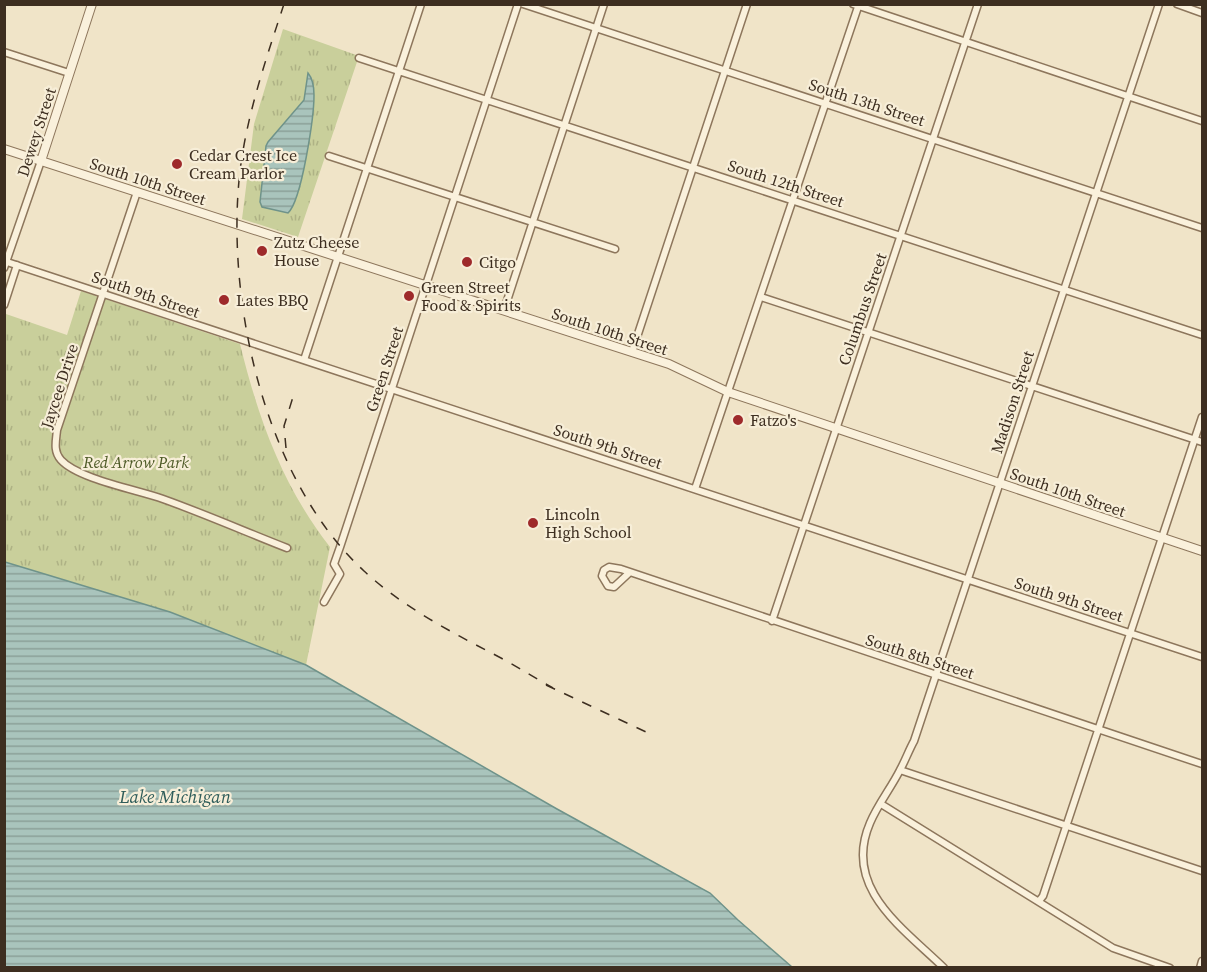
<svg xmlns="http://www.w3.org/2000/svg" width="1207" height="972" font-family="'Source Serif 4',serif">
  <defs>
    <pattern id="park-tufts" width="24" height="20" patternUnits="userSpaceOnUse" patternTransform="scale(1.5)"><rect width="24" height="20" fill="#c9cf9b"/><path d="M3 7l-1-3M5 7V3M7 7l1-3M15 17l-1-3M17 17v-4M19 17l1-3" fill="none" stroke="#aeb285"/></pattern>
    <pattern id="water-rules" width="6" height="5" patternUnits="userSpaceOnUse" patternTransform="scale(1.5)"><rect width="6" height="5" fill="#a9c4bc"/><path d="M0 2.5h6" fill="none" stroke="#8ba098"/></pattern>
  </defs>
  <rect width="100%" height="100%" fill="#f0e4c8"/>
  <!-- park -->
  <path fill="url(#park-tufts)" d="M283 29 359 56 298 237 242 219 254 124Z
    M81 291 240 344C258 418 283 487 330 547L306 665 170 612 5 562V317L6 314 67 335Z"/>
  <!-- water -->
  <path fill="url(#water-rules)" stroke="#6f938a" stroke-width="1.5" d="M308 73C313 79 314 87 314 95 314 116 302 200 288 213L262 207 260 202 266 146 268 142 304 100Z
    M5 562 170 612 306 665 557 809 710 893 738 920 792 967H5Z"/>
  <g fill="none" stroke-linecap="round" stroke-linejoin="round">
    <defs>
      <path id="minor" d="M523 4 1202 228
        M853 4 1202 121
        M1177 4 1202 13
        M4 52 69 73
        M359 58 1202 335
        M329 156 615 249
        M137 192 57 430C56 441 53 451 61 460 78 479 138 490 163 499 205 514 246 532 287 548
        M4 261 1202 657
        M4 268 41 161
        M761 297 1202 442
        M4 305 17 265
        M504 310 604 4
        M632 352 747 4
        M304 360 421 4
        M695 489 859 4
        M629 573 614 587 608 586 602 576 604 570 609 567 621 569 1202 764
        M324 602 340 574 334 564 340 547 518 4
        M772 621 978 4
        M900 770 1202 871
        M881 804 1113 948 1170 968
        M1039 901 1043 896 1202 417
        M944 968C903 928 842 888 870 823 878 804 891 788 900 770 905 761 909 750 914 741L1159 4
        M1200 968 1202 961"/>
      <path id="tertiary" d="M4 149 669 364 728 392 1202 551
        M41 161 92 4"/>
    </defs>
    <!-- minor casing -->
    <use href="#minor" stroke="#8d765c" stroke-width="9"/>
    <!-- tertiary casing -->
    <use href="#tertiary" stroke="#8d765c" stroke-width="10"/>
    <!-- minor -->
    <use href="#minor" stroke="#faf1dc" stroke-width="6"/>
    <!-- tertiary -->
    <use href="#tertiary" stroke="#faf1dc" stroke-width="8"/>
    <!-- rail -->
    <path stroke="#3d2e20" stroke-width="1.5" stroke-dasharray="10 10" stroke-linecap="butt" d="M284 4C266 59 247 114 240 171 225 301 265 480 364 571 404 608 453 633 501 658 519 668 535 678 553 688
      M286 448 284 426 293 397
      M546 685 646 732"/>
  </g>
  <!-- markers -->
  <g fill="#9e2a2b" stroke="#f7eed8" stroke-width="2">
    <circle cx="177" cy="164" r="6"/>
    <circle cx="262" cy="251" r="6"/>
    <circle cx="467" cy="262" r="6"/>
    <circle cx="409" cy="296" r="6"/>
    <circle cx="224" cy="300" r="6"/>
    <circle cx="738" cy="420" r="6"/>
    <circle cx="533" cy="523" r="6"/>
  </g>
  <g text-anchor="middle" stroke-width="4.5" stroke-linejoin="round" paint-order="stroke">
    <!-- street labels -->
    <g font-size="16" fill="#3d2e20" stroke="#f7eed8">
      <text transform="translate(867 102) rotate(18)" y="6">South 13th Street</text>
      <text transform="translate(36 132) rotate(-72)" y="6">Dewey Street</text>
      <text transform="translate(148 181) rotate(18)" y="6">South 10th Street</text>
      <text transform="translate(786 183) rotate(18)" y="6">South 12th Street</text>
      <text transform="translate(146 294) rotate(19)" y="6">South 9th Street</text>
      <text transform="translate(862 309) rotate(-71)" y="6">Columbus Street</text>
      <text transform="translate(610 331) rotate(18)" y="6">South 10th Street</text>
      <text transform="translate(384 369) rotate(-72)" y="6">Green Street</text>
      <text transform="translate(59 386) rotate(-72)" y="6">Jaycee Drive</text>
      <text transform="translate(1012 402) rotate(-72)" y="6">Madison Street</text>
      <text transform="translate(608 446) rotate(18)" y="6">South 9th Street</text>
      <text transform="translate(1068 492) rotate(19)" y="6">South 10th Street</text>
      <text transform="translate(1069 599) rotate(18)" y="6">South 9th Street</text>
      <text transform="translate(920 656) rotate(18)" y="6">South 8th Street</text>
    </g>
    <!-- poi labels -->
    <g font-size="16" fill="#3d2e20" stroke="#f7eed8" text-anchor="start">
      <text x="189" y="161">Cedar Crest Ice<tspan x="189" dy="18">Cream Parlor</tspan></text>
      <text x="274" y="248">Zutz Cheese<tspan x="274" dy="18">House</tspan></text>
      <text x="479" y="268">Citgo</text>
      <text x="421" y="293">Green Street<tspan x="421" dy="18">Food &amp; Spirits</tspan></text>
      <text x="236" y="306">Lates BBQ</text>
      <text x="750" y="426">Fatzo's</text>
      <text x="545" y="520">Lincoln<tspan x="545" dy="18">High School</tspan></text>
    </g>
    <!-- park labels -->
    <g font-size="16" font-style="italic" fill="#4d5a26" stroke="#f7eed8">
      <text x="136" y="468">Red Arrow Park</text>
    </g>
    <!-- water labels -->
    <g font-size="18" font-style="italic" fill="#2f5d5a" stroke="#f7eed8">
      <text x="175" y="803">Lake Michigan</text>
    </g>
  </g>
  <!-- border -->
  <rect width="1207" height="972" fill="none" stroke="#3d2e20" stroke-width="12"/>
</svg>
